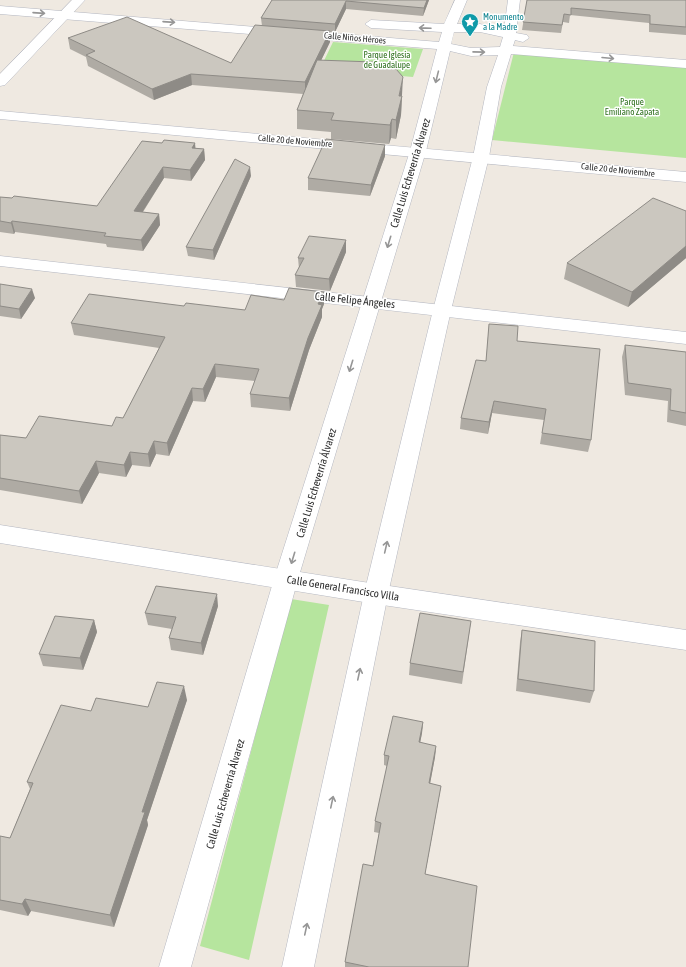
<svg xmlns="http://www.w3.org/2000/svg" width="686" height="967" font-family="'Asap Condensed',sans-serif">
  <rect width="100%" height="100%" fill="#efe9e1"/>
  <!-- green -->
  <path fill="#b6e59e" d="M333 42 423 49 413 77 320 69Z
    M514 52 686 65V158L492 140Z
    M291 599 329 605 249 960 200 946Z"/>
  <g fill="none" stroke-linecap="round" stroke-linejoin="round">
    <defs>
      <path id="minor" d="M72 0H85L5 85 0 86V74Z
        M0 111 686 172V182L0 119Z
        M0 256 686 332V344L0 266Z
        M0 525 376 584 686 630V650L376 604 0 543Z"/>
      <path id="tertiary" d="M455 0H467L457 24H480L504 30 508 0H520L516 33 527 35 529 38 523 42 515 40 513 46 686 60V68L511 54 501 87 489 157 451 310 388 594 314 967H282L364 594 433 310 473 157 487 87 498 55 471 56 450 51 426 151 298 579 191 967H159L274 579 410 151 437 49 0 14V6L439 42 442 32 371 28 365 24 371 20 444 24ZM454 32H480L503 37 500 47 471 48 451 44Z"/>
    </defs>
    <!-- minor casing -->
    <use href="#minor" stroke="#b4b7c1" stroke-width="1"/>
    <!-- tertiary casing -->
    <use href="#tertiary" stroke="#b4b7c1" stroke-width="1"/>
    <!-- minor -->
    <use href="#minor" fill="#fff" fill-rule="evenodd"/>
    <!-- tertiary -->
    <use href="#tertiary" fill="#fff" fill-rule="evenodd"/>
  </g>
  <!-- wall -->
  <path fill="#afaba4" d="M272 0H429L423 16 346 9 335 32H330V42L321 60 402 96 401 115 396 139 391 138 389 144 331 139V132L297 129V110L303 94 192 85 154 100 88 66 86 57 70 49 68 38 231 63 262 26 261 18Z
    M526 0H686V35L649 32V23L570 15 569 23 563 22 561 33 522 30 527 0Z
    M162 143H195V148L204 149 205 160 191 181 164 178 143 212 159 214 160 225 143 251 107 247 106 244 15 232 14 234 0 232V197L97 206Z
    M385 156 370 196 308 190V178Z
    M251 176 214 260 188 256 186 247Z
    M686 211V258L628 307 564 279 567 263Z
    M346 240V252L330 291 296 287 295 275 299 269 298 258Z
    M0 284 35 298 21 319 0 316Z
    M324 292V304L322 309V317L309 350 290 411 251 407 250 394 255 381 216 377 205 402 193 401 169 456 156 454 150 467 132 465 126 477 99 473 82 504 0 490V435L26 438 112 426 123 418 159 348 74 335 71 323 184 306 245 310 284 300Z
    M489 324 517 341 591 440 588 452 540 444 544 420 492 413 488 434 460 429 461 418 486 361Z
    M625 345 686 352V426L667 422 668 401 625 395 622 357Z
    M218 606 203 655 171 650 169 638 172 629 148 625 145 613Z
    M94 620 97 632 83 670 43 666 39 654Z
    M471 621 462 684 409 675 410 663Z
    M522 630 594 691 590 703 516 691 520 642Z
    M187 700 147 820 148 825 114 927 31 911 28 916 0 910V836L10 838 30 789 27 782 91 711 148 707Z
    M423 722 422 733 420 743 436 746 435 757 430 784 441 786 425 874 468 967H345V962L373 866 379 833 374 832 375 821 387 766 384 765V755Z"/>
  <!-- shaded-wall -->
  <path fill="#8e8b86" d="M427 0H429L423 16 424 8Z
    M346 1V9L335 32V24Z
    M330 31V42L305 94V82Z
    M191 74 192 85 154 100 152 89Z
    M403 77 402 95 400 104 402 96 401 115 396 139V120L399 96Z
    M392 119 391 138 389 144 390 125Z
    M195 143 196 154 192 148Z
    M385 145V156L370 196 371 185Z
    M204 149 205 160 191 181 190 170Z
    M163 167 164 178 136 222 134 211Z
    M250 167 251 176 214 260 213 250Z
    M159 214 160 225 143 251 141 240Z
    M12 221 15 232 14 234 11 223Z
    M346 240V252L330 291 329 279Z
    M686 246V258L628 307 632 292Z
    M32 289 35 298 21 319 19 309Z
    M324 292V304L322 309V317L309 350 290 411 289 398 318 304Z
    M215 364 216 377 205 402 203 389Z
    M192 388 193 401 169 456 167 443Z
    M494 401 492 413 488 434 489 422Z
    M154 441 156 454 150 467 148 454Z
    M130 452 132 465 126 477 124 465Z
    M96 461 99 473 82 504 79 491Z
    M217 594 218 606 203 655 201 643Z
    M94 620 97 632 83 670 80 658Z
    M184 686 187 700 147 820 148 825 114 927 110 915 142 812Z
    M423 722 422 733 418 753 419 742Z
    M436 746 435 757 428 794 429 783Z
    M441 786 439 796 423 884 425 874Z
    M25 899 31 911 28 916 22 904Z"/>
  <!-- building -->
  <path fill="#cbc7bf" stroke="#8e8b86" d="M272 0H427L424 8 346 1 335 24 261 18Z
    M527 0H686V27L650 24V15L571 8V15L564 14 562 25 523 22Z
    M127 17 231 63 255 25 330 31 305 82 191 74 152 89 86 55 95 51 68 38Z
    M317 60 374 62 396 69 403 77 399 96H402L396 120 392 119 390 125 331 120 334 113 297 110Z
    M326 139 385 145 371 185 308 178Z
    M164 140 195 143 192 148 204 149 190 170 163 167 134 211 159 214 141 240 104 236 106 233 12 221 11 223 0 221V197L12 198 14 196 97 206 142 141 162 143Z
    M235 159 250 167 213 250 186 247Z
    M653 198 686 211V246L632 292 567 263Z
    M309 236 346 240 329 279 295 275 304 258H298Z
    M0 284 32 289 19 309 0 306Z
    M289 288 324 292 318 304 322 305 308 338 289 398 250 394 259 369 215 364 203 389 192 388 167 443 154 441 148 454 130 452 124 465 96 461 79 491 0 478V435L26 438 39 416 112 426 116 417 123 418 165 337 71 323 89 294 184 306 186 303 245 310 251 295 284 300Z
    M489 324 518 326 517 341 600 349 591 440 542 433 546 409 494 401 489 422 461 418 476 360 486 361Z
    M625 345 686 352V413L670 410 671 389 628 383Z
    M156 586 217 594 201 643 169 638 176 617 145 613Z
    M420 613 471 621 463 672 410 663Z
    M55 616 94 620 80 658 39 654Z
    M522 630 595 641 594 691 518 679Z
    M157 682 184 686 142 812H145L110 915 25 899 22 904 0 900V836L10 838 33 783 27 782 61 705 91 711 96 698 148 707Z
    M393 716 423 722 419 742 436 746 429 783 441 786 425 874 477 886 468 967H369L345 962 363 864 373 866 381 823 375 821 389 756 384 755Z"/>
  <!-- one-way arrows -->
  <defs><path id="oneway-shaft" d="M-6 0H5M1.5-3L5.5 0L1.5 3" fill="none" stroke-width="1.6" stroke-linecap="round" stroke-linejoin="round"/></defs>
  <g stroke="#969696">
    <use href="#oneway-shaft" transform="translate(39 13) rotate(4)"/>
    <use href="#oneway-shaft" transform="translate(169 22) rotate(4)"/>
    <use href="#oneway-shaft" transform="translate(425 28) rotate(-178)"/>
    <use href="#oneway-shaft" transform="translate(479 52) rotate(1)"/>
    <use href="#oneway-shaft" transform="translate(608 58) rotate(5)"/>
    <use href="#oneway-shaft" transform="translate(437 77) rotate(104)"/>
    <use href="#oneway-shaft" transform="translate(389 242) rotate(107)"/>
    <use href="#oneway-shaft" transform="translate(351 366) rotate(107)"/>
    <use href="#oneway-shaft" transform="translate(386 547) rotate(-77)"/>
    <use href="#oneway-shaft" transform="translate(293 558) rotate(107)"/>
    <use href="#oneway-shaft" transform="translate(359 674) rotate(-78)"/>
    <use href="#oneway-shaft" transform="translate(332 802) rotate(-78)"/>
    <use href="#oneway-shaft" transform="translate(306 929) rotate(-78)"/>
  </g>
  <!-- icons -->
  <defs>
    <symbol id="sight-pin" viewBox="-11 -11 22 30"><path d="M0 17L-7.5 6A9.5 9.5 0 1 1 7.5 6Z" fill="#0f9aa8" stroke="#fff"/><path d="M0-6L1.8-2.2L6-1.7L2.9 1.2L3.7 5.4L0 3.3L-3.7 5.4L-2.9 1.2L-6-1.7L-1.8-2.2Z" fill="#fff"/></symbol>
  </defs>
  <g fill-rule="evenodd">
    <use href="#sight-pin" x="460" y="12" width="20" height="27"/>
  </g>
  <g text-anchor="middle" stroke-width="3" stroke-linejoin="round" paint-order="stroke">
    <!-- far-culture labels -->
    <g font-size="9" fill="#0d838f" stroke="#fff" text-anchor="start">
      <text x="483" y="20">Monumento<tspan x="483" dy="10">a la Madre</tspan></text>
    </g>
    <!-- far-street labels -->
    <g font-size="9" fill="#2e2e2e" stroke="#fff">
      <text transform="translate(355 38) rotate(5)" y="3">Calle Niños Héroes</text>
      <text transform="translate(295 141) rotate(5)" y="3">Calle 20 de Noviembre</text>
      <text transform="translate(618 170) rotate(6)" y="3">Calle 20 de Noviembre</text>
    </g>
    <!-- far-park labels -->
    <g font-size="9" fill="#2c6e1b" stroke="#fff">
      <text x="387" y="58">Parque Iglesia<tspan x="387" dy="10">de Guadalupe</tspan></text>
      <text x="632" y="105">Parque<tspan x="632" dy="10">Emiliano Zapata</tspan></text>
    </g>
    <!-- street labels -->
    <g font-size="11" fill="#2e2e2e" stroke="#fff">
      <text transform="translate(410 173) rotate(-73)" y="4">Calle Luis Echeverría Álvarez</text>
      <text transform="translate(355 300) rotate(6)" y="4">Calle Felipe Ángeles</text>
      <text transform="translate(316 483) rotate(-73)" y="4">Calle Luis Echeverría Álvarez</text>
      <text transform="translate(343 588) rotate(9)" y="4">Calle General Francisco Villa</text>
      <text transform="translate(225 794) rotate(-74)" y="4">Calle Luis Echeverría Álvarez</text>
    </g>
  </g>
</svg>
